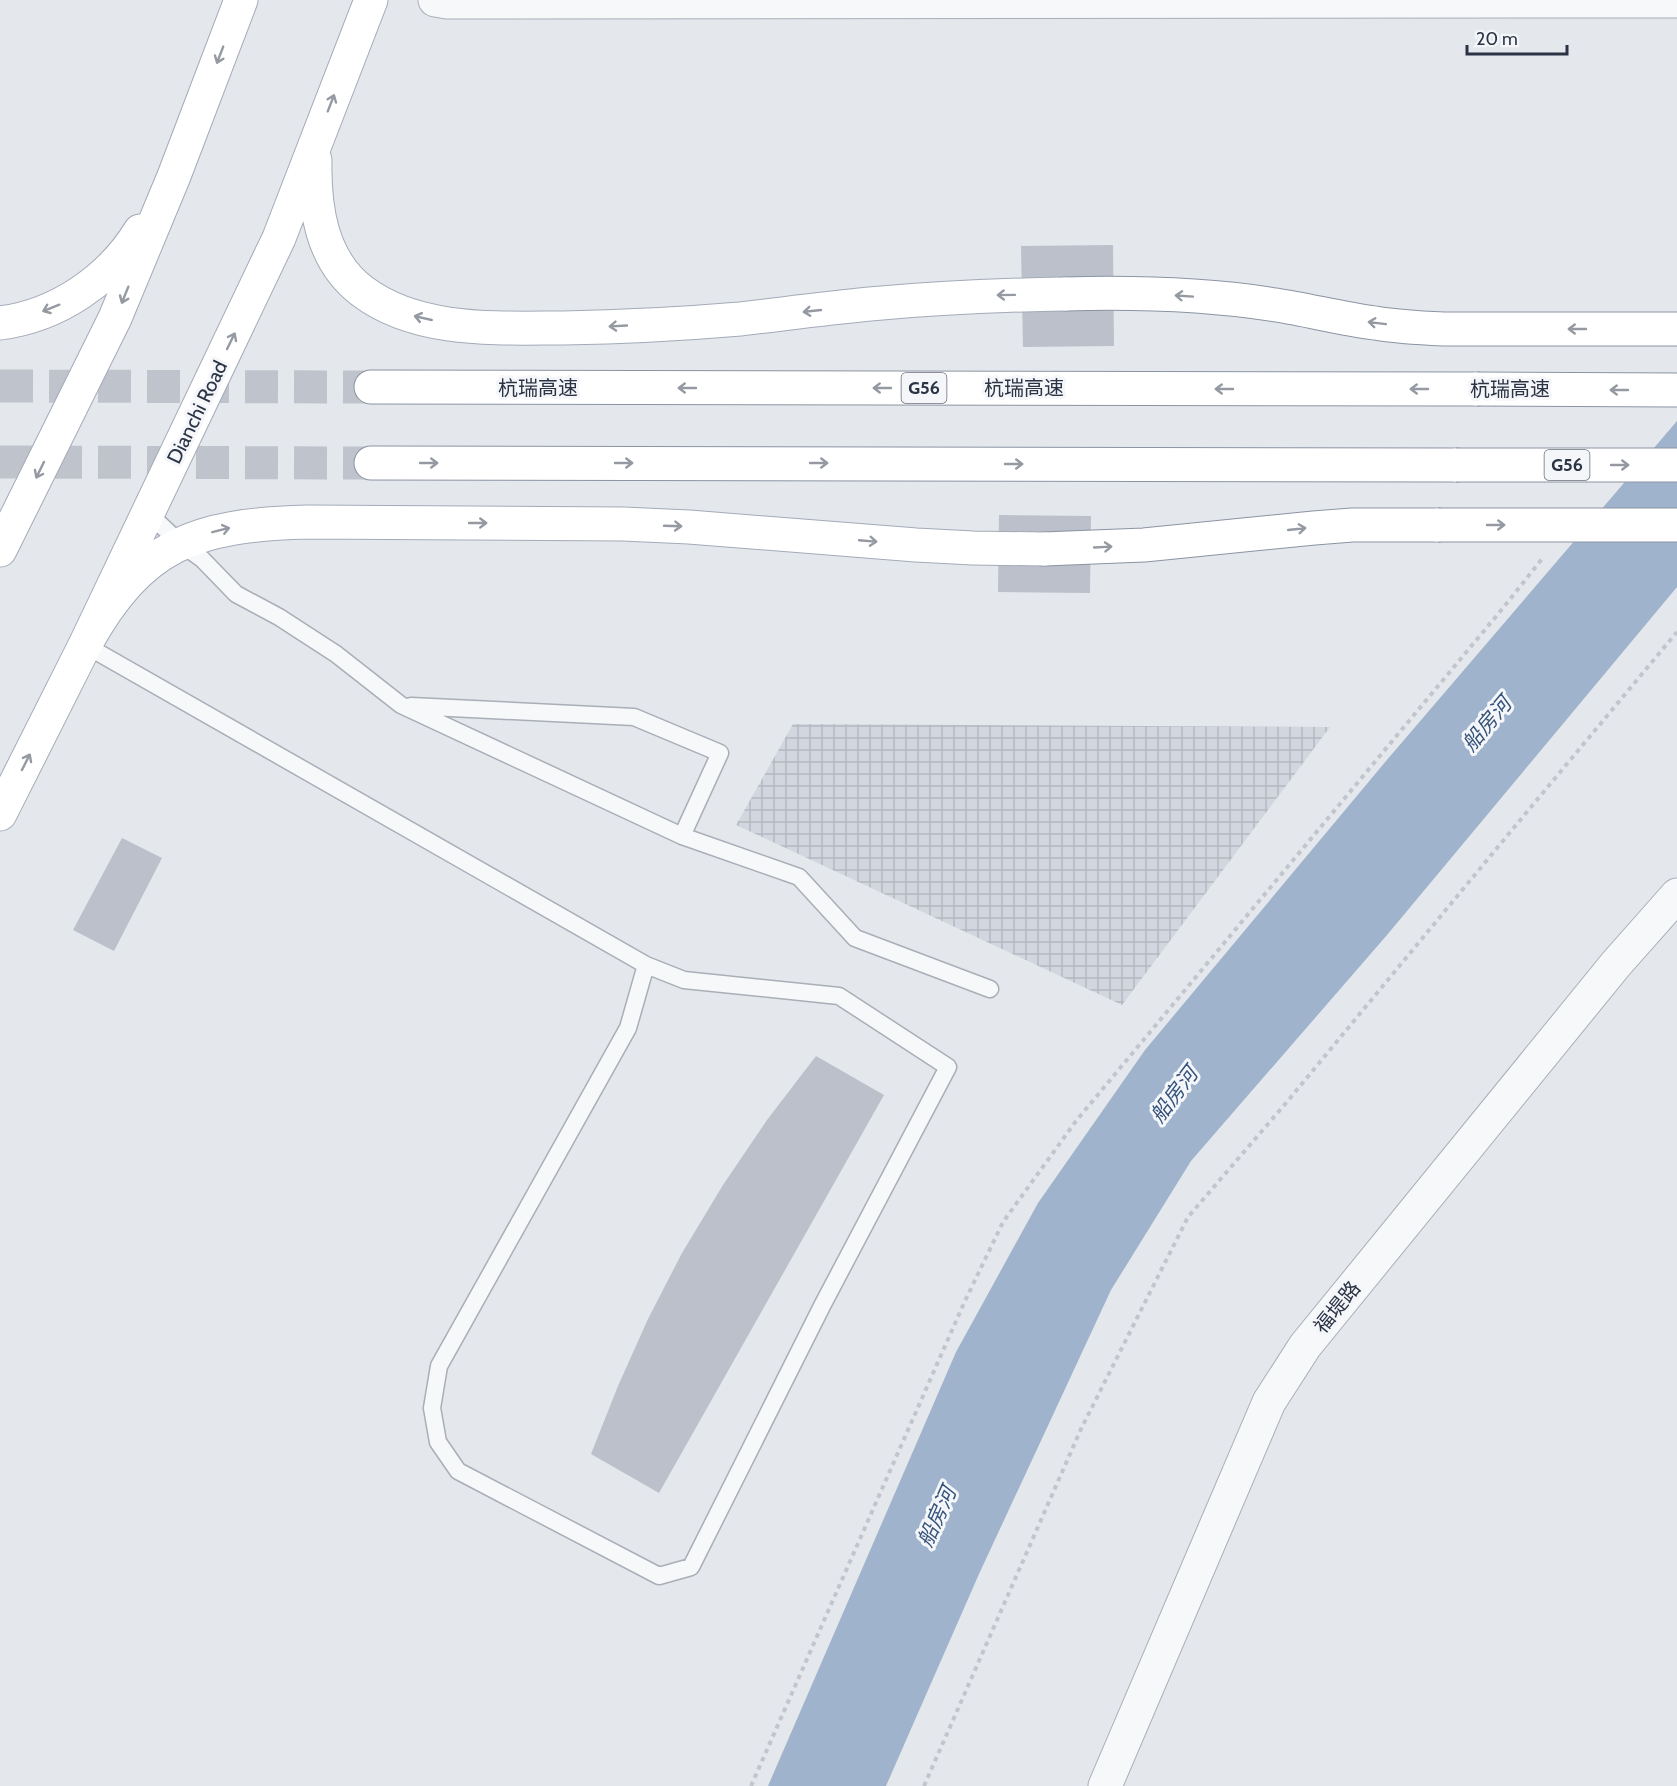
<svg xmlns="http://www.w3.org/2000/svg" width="1677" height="1786" font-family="Cabin,'Noto Sans SC',sans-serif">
  <defs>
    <pattern id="industrial-grid" width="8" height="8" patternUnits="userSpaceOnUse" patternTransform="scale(1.5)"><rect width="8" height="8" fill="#d2d6de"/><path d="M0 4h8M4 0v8" fill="none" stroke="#b4b8c0"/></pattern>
  </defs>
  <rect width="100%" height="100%" fill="#e4e7ec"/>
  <!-- industrial -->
  <path fill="url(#industrial-grid)" d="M793 724 1330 727 1122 1005 736 825Z"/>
  <!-- water -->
  <path fill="#9fb4cc" d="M1677 421V587L1387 935 1191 1161 1111 1290 979 1574 886 1786H768L956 1352 1038 1203 1145 1050 1386 761Z"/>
  <!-- building -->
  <path fill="#bbc0ca" d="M1113 245 1114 346 1023 347 1021 246Z
    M999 515 1091 516 1090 593 998 592Z
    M122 838 162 858 114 951 73 930Z
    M816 1056 884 1095 659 1493 591 1454 618 1386 648 1319 682 1253 723 1185 767 1120Z"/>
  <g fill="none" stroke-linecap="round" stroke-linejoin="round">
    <!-- motorway-tunnel -->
    <path stroke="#bfc3cb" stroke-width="33" stroke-dasharray="33 16" stroke-linecap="butt" d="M0 386 371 387
      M0 462 371 463"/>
    <defs>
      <path id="service" d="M148 513 181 544 202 559 236 594 279 617 336 654 401 705 682 836 799 877 855 938 990 989
        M85 645 646 965 684 980 839 996 948 1067 823 1304 691 1567 659 1576 458 1471 438 1442 432 1408 439 1366 628 1028 646 965
        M411 706 634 717 720 753 682 836"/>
      <path id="minor" d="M435 0 447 2 1677 1
        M1105 1786 1269 1402 1305 1346 1616 964 1677 895"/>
      <path id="primary" d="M315 160C314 207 321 260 362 291 417 333 497 328 563 328 622 327 681 324 740 319 783 314 827 308 870 304 935 298 1000 295 1065 294
        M0 323C57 316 110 280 140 231
        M0 550 115 318 174 176 241 0
        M85 645C141 543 196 525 307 522L623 524 689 527 916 545 973 548 1044 549
        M0 814 85 645 279 238 371 0"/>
      <path id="motorway" d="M1065 294C1135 292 1206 294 1276 305 1309 310 1342 319 1375 323 1398 327 1421 328 1444 329H1677
        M371 387 1477 389
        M371 463 1456 465
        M1044 549 1144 545 1314 528 1352 525H1438"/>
    </defs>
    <!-- service casing -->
    <use href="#service" stroke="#a9aeb7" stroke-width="19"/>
    <!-- minor casing -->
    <use href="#minor" stroke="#a9aeb7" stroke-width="35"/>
    <!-- primary casing -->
    <use href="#primary" stroke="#a3abb8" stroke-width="35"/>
    <!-- motorway casing -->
    <use href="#motorway" stroke="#8b94a3" stroke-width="35"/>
    <!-- path -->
    <path stroke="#c2c5cb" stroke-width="4" stroke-dasharray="4.5 4.5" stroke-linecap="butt" d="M751 1786 964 1303 1003 1222 1076 1121 1503 608 1542 559
      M924 1786 1081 1429 1188 1217 1286 1103 1526 813 1677 632"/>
    <!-- service -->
    <use href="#service" stroke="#f7f8fa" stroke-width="16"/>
    <!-- minor -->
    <use href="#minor" stroke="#f7f8fa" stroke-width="33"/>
    <!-- primary -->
    <use href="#primary" stroke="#fff" stroke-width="33"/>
    <!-- motorway -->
    <use href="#motorway" stroke="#fff" stroke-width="33"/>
    <defs>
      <path id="motorway-bridge" d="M1477 389 1677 390
        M1456 465H1677
        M1438 525H1677"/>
    </defs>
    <!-- motorway-bridge casing -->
    <use href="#motorway-bridge" stroke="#8b94a3" stroke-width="35" stroke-linecap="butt"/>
    <!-- motorway-bridge -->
    <use href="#motorway-bridge" stroke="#fff" stroke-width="33"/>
  </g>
  <!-- one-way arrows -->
  <defs><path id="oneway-shaft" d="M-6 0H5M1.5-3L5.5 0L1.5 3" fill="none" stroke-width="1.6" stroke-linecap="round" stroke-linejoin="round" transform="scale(1.5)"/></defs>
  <g stroke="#959aa2">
    <use href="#oneway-shaft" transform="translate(220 55) rotate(111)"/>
    <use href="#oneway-shaft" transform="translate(331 103) rotate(-69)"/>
    <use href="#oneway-shaft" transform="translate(125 295) rotate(112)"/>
    <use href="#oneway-shaft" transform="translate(1006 295) rotate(179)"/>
    <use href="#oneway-shaft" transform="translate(1184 296) rotate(-176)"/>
    <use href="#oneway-shaft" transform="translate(51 308) rotate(158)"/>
    <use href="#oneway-shaft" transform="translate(812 311) rotate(174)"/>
    <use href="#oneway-shaft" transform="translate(423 318) rotate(-167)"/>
    <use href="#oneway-shaft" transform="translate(1377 323) rotate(-173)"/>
    <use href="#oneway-shaft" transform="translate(618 326) rotate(177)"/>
    <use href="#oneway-shaft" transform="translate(1577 329) rotate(-180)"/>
    <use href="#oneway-shaft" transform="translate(231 341) rotate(-64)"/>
    <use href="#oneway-shaft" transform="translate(687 388) rotate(-180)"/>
    <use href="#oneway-shaft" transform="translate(882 388) rotate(-180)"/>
    <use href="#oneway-shaft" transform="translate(1224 389) rotate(-180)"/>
    <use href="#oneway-shaft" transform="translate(1419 389) rotate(-180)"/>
    <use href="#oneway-shaft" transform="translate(1619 390) rotate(-180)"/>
    <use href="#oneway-shaft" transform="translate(429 463)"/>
    <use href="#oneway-shaft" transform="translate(624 463)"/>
    <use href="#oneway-shaft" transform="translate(819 463)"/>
    <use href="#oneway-shaft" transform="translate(1014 464)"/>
    <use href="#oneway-shaft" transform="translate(1620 465)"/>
    <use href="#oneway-shaft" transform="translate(40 470) rotate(116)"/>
    <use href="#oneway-shaft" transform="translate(478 523)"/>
    <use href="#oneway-shaft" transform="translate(1496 525)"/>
    <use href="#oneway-shaft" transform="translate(673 526) rotate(2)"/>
    <use href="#oneway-shaft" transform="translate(1297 529) rotate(-6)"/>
    <use href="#oneway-shaft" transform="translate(221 530) rotate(-14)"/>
    <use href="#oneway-shaft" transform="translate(868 541) rotate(5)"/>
    <use href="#oneway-shaft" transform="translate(1103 547) rotate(-3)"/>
    <use href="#oneway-shaft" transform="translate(26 762) rotate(-63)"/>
  </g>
  <g text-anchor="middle" stroke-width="6" stroke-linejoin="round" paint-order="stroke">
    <!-- shield labels -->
    <g fill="#f4f6f9" stroke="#676e7b" stroke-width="1.5">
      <rect x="901.5" y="373" width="45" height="30" rx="4.5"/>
      <rect x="1544.5" y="450" width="45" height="30" rx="4.5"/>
    </g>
    <g font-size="18" font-weight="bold" fill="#2b3445">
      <text x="924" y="394">G56</text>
      <text x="1567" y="471">G56</text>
    </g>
    <!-- street labels -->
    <g font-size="20" fill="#2b3445" stroke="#f4f6f9">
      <text x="538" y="395">杭瑞高速</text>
      <text x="1024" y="395">杭瑞高速</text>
      <text x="1510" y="396">杭瑞高速</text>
      <text transform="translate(197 412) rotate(-64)" y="7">Dianchi Road</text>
      <text transform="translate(1337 1307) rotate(-51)" y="7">福堤路</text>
    </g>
    <!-- water labels -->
    <g font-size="21" font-style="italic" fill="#34527a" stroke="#f4f6f9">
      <text transform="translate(1487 724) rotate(-50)" y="7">船房河</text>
      <text transform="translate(1174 1095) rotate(-53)" y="7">船房河</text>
      <text transform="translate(937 1517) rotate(-66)" y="7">船房河</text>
    </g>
  </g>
  <!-- scale -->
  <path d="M1467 45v9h100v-9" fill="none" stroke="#2b3445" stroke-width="3"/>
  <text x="1476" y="45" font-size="18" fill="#2b3445" stroke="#f4f6f9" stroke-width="4.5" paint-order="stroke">20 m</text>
</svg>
